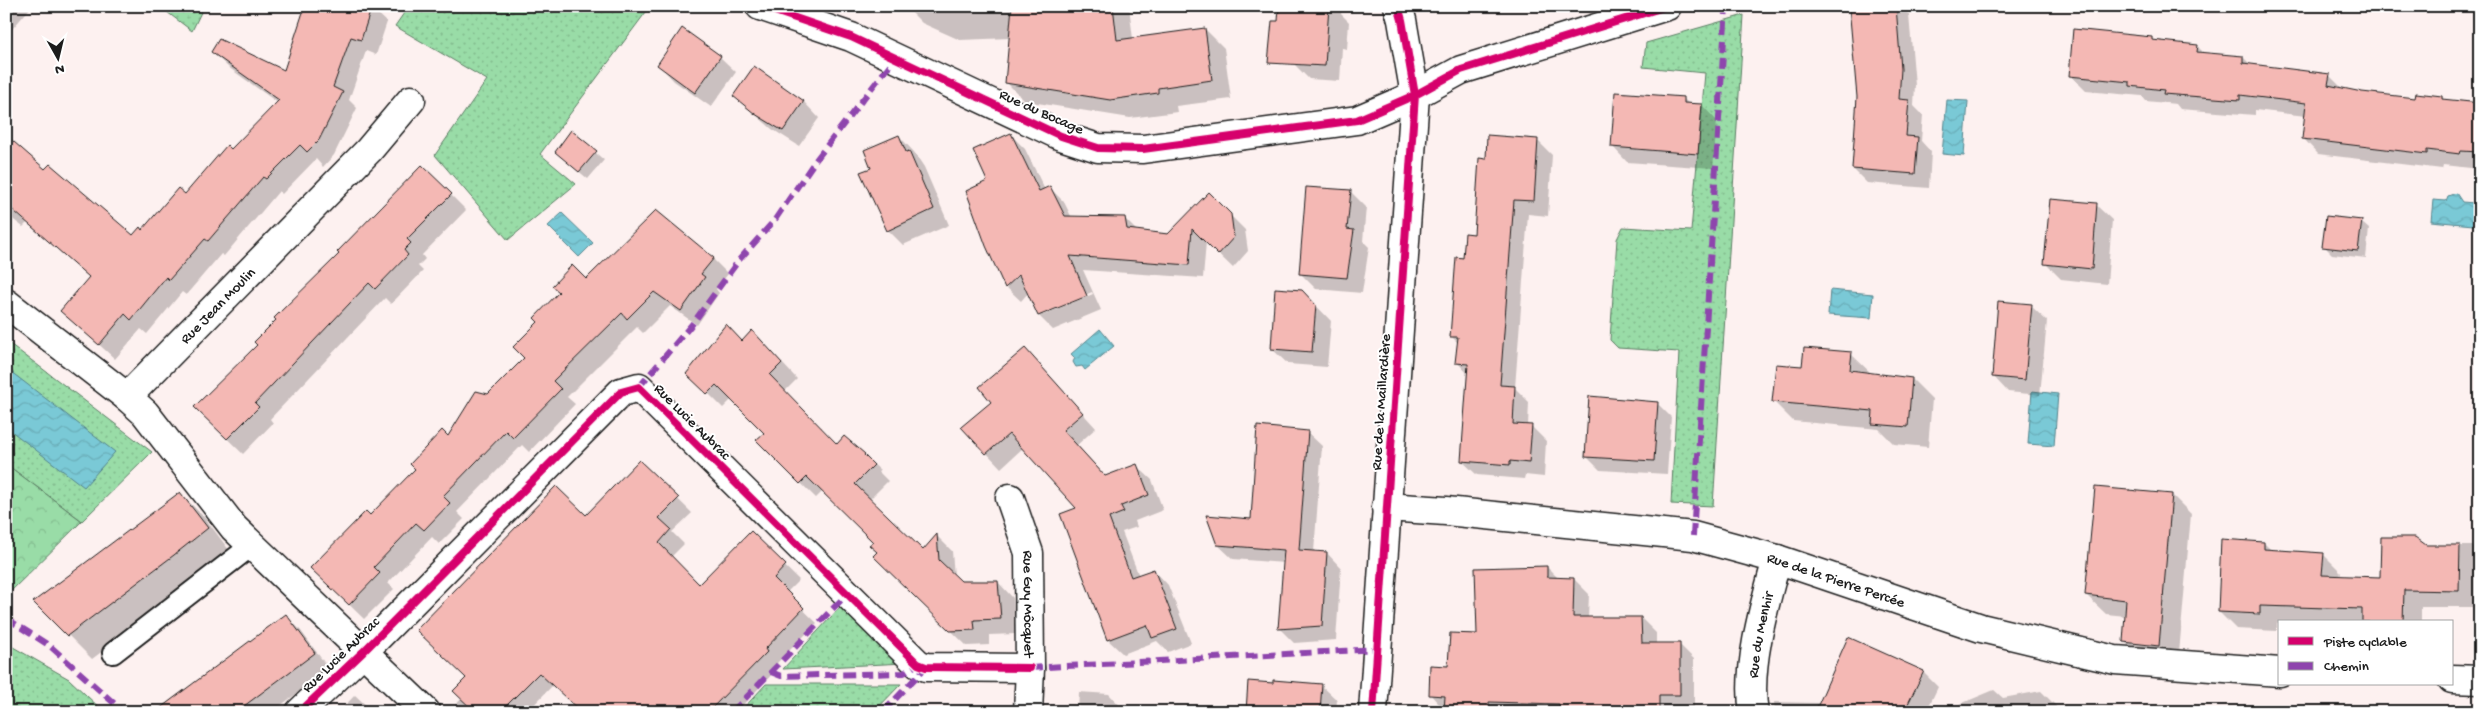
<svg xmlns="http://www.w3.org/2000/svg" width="2486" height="718" font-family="'Gochi Hand',sans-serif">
  <defs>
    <pattern id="grass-dots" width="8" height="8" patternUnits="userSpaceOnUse" patternTransform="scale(1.25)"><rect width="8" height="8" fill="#99dca7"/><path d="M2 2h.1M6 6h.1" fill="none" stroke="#83bc8f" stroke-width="1.8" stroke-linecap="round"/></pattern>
    <pattern id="forest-crowns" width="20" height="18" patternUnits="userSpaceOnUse" patternTransform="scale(1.25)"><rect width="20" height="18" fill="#99dca7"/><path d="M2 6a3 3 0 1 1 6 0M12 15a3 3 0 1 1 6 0" fill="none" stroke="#83bc8f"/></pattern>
    <pattern id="water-waves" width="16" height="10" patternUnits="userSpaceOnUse" patternTransform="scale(1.25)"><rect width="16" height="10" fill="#7ac9d6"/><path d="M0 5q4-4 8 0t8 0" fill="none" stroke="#69acb7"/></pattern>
  </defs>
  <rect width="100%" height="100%" fill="#fdf1f0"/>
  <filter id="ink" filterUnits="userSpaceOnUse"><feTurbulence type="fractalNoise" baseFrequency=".02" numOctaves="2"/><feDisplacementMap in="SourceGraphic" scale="10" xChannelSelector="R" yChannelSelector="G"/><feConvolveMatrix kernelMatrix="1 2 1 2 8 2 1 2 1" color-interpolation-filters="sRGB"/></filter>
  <g filter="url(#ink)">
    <!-- grass -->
    <path fill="url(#grass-dots)" stroke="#5a7c62" d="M159 6H204L192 31Z
      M391 6H625L646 12 540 154 576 184 508 240 435 155 487 80 395 26 404 13Z
      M1744 15 1713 506 1671 504 1679 352 1618 348 1610 340 1617 239 1623 227 1691 231 1705 73 1643 67 1646 43Z
      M6 341 152 452 82 521 6 464Z
      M842 605 905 663 783 669Z
      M6 643 69 679 104 712H6Z
      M766 684H901L874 712H740Z"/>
    <!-- forest -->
    <path fill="url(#forest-crowns)" stroke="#5a7c62" d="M6 464 82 521 6 596Z"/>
    <!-- water -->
    <path fill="url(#water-waves)" stroke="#54848c" d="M1947 100 1968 101 1964 156 1942 154Z
      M2456 193 2462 202 2475 203 2473 225 2431 221 2433 200 2446 201 2448 196Z
      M562 213 593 243 579 257 548 226Z
      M1830 290 1873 294 1871 318 1828 315Z
      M1100 329 1114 346 1085 370 1082 366 1076 367 1073 362 1075 358 1071 354Z
      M6 368 115 452 84 487 6 427Z
      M2032 391 2058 394 2054 446 2028 444Z"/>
    <!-- shadow -->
    <path fill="#0003" fill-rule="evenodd" d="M6 6H32L6 36Z
      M905 6H1129L1133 39 1205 29 1224 48 1231 99 1176 106 1177 112 1130 118 1025 101 1006 82 1010 38 960 40 922 23Z
      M1299 6H1342L1341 14 1349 22 1347 49 1342 48 1340 81 1309 79 1294 64Z
      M1850 6H1901L1909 15 1915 85 1914 106 1923 115 1921 141 1931 152 1929 188 1867 183 1853 169 1859 97Z
      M371 7 387 22 376 55 366 51 349 100 357 108 334 155 323 167 316 159 282 194 279 191 224 256 221 254 186 295 182 292 147 334 141 329 115 359 62 311 90 278 27 223 23 227 6 214V137L45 170 133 237 185 195 278 103 228 67 212 52 285 72Z
      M2151 38 2155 42 2197 46 2205 54 2243 57 2252 66 2329 75 2344 90 2416 100 2442 97 2445 101 2480 104V169L2443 165 2442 169 2318 154 2303 138 2306 116 2255 110V115L2180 109 2176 104 2146 101 2142 96 2086 91 2071 76Z
      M720 57 736 72 711 107 674 81 659 65Z
      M754 68 804 102 819 118 799 146 772 129 734 96Z
      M1683 98 1690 105H1702L1717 121 1713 168 1627 162 1612 146Z
      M571 132 604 160 588 179 564 159Z
      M1011 135 1025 149 1045 190 1050 188 1064 202 1072 218 1125 219 1138 232 1168 236 1209 194 1245 230 1248 251 1233 268 1206 242 1203 278 1083 270 1101 310 1053 330 1039 316 1028 293 1021 301 1006 287 987 246 989 181ZM1092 292 1093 294 1043 315V313Z
      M899 136 914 152 924 167 949 225 903 245 888 230Z
      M1537 140 1552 155 1548 216 1528 214 1515 388 1529 402 1528 426 1532 427 1546 441 1544 477 1525 475 1524 479 1477 475 1462 461 1468 374 1457 362 1458 343 1451 336 1464 259 1475 235 1487 160Z
      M1350 191 1366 207 1363 241 1369 247 1362 293 1316 289 1301 274Z
      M451 195 466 210 422 255 425 259 418 266 423 271 391 304 385 298 270 419 273 423 243 454 211 423 258 345 341 255Z
      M2096 205 2112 220 2107 284 2061 279 2046 264Z
      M2361 222 2369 229 2366 258 2332 254 2324 246Z
      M713 259 728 274 716 289 719 293 697 325 670 306 643 333 637 327 567 397 575 404 529 452 522 445 457 512 464 519 439 544 432 537 388 583 394 589 364 619 327 583 370 516 525 358 586 281Z
      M1302 291 1331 321 1327 367 1288 364 1272 349Z
      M2031 306 2047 321 2040 395 2008 392 1993 376Z
      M742 342 767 347 797 379 785 391 837 445 844 438 880 470 878 471 888 481 869 500 923 552 937 536 952 551 954 576 960 582H998L1013 598 1016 634 989 635V645L967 646 890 571 874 542 823 491 816 498 757 440 765 433 732 399 723 408 688 373Z
      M1025 350 1096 428 1077 445 1106 477 1137 466 1152 480 1163 510 1135 521 1137 527 1122 532 1139 576 1154 570 1168 585 1191 643 1168 652 1157 641 1123 654 1108 640 1061 515 1078 509 1023 448 1001 468 963 428 993 402Z
      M1851 354 1872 374 1912 379 1932 399 1928 447 1894 444 1879 429 1793 421 1773 401 1804 367Z
      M1657 403 1671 417 1667 474 1600 470 1586 456Z
      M1307 432 1322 446 1314 552 1327 553 1341 568 1336 640 1294 643 1279 628 1285 563 1233 559 1218 545 1252 520Z
      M640 462 692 513 672 532 684 544 671 557 699 586 751 533 799 580 786 593 817 623 777 663 780 666 736 712H577L579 709 553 685 527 712H449L462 698 468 678 586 517Z
      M180 493 205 518 232 554 92 659 35 602Z
      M2172 495 2191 514 2178 665 2143 660 2124 641 2126 616 2106 614 2086 595Z
      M2264 543 2272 551 2323 554 2341 572 2340 577 2382 579 2425 546H2480V604H2476V607H2421V622H2280L2277 623V631L2236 629 2219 612Z
      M1547 567 1558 578 1574 579 1589 594 1588 618H1641L1656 633V644H1679L1694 659V712H1446L1430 694 1449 668 1478 636Z
      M286 615 301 631 329 669 272 712H170Z
      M1848 639 1923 672 1938 687 1926 712H1775L1774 702 1821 703Z
      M1321 685 1337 700 1336 712H1247Z
      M1994 690 2003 698 2041 691 2056 706 2057 712H1941Z
      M1079 692 1109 694 1123 709 1142 712H1078Z
      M355 695 373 712H339Z
      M2274 708 2340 709 2343 712H2274Z"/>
    <!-- building -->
    <path fill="#f4b8b4" stroke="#1c1c1c" d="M305 6H372L361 40 351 37 333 87 343 92 319 140 307 152 300 145 266 179 263 177 208 241 205 239 169 280 166 277 131 320 125 314 99 345 60 311 89 277 6 204V135L45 169 50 164 133 235 140 227 142 230 178 188 185 194 227 145 231 149 279 100 211 52 219 39 284 70Z
      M1012 6H1113L1117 40 1205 28 1212 80 1158 88V93L1110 100 1005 83Z
      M1279 6H1329L1325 66 1268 63 1272 21H1278Z
      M1849 6H1896L1901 69 1899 99 1909 100 1906 136 1918 137 1915 174 1852 169 1857 97Z
      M682 28 721 56 695 93 657 65Z
      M2073 29 2152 37V40L2198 45 2197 52 2243 56V63L2330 74 2328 85 2362 92 2415 98 2416 93 2442 96V99L2480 103V152L2461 151 2460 154 2427 150V154L2302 139 2306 103 2240 95V100L2163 94 2164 90 2130 86V82L2069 76Z
      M754 66 804 101 783 131 755 114 733 96Z
      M1615 92 1684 97V103L1702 104 1698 154 1611 147Z
      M571 130 597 151 579 172 555 152Z
      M1011 133 1039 191 1050 186 1065 216 1125 217 1127 229 1168 234 1209 192 1231 214 1234 237 1218 255 1192 229 1189 265 1070 256 1087 296 1038 316 1019 275 1005 288 986 246 966 191 987 181 973 150Z
      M899 135 906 152 909 151 934 209 887 231 860 172 871 168 864 150Z
      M1487 135 1538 139 1534 201 1514 200 1500 385 1515 386 1513 424 1532 425 1529 463 1510 461V465L1461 461 1468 364 1455 363 1458 337H1450L1456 257 1463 258 1465 233 1474 234 1479 158 1486 159Z
      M422 165 452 194 407 239 411 243 404 250 408 255 375 289 369 283 255 403 259 407 227 439 194 407 257 345 254 342 276 320 274 318 339 254 337 252Z
      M1306 187 1351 190 1347 229 1354 230 1347 278 1299 274Z
      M2050 199 2097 203 2092 269 2044 264Z
      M656 210 714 258 701 274 705 277 681 311 654 292 627 319 622 313 553 381 561 389 513 438 506 431 443 496 450 503 424 530 416 523 374 567 380 573 349 605 310 568 366 511 370 515 415 469 410 464 442 430 448 436 476 391 488 394 524 358 513 347 538 322 534 318 559 292 552 286 572 265 586 279Z
      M2326 216 2362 220 2358 251 2322 247Z
      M1275 288 1302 290 1316 305 1312 352 1271 349Z
      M1998 301 2032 304 2025 380 1992 377Z
      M726 324 742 341 752 330 782 363 770 375 837 444 844 436 865 454 864 455 874 465 855 484 923 550 937 534 939 560 961 581H998L1001 619 974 620 975 630 950 631 873 556 877 552 869 545 873 542 807 477 800 484 756 440 764 433 716 385 707 394 686 374Z
      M1025 348 1083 413 1063 430 1105 476 1137 464 1149 495 1121 506 1124 512 1109 518 1131 577 1154 569 1177 629 1152 638 1147 625 1107 640 1060 514 1076 508 1009 434 986 454 961 427 991 402 979 387Z
      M1804 348 1852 352 1850 370 1912 378 1908 427 1872 424 1873 411 1772 402 1776 364 1802 366Z
      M1589 396 1658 402 1654 461 1585 457Z
      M1257 426 1308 431 1299 550 1327 552 1322 626 1278 629 1284 550 1217 545 1206 515 1251 519Z
      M639 460 679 498 659 518 671 529 659 543 699 584 751 531 786 565 774 578 804 608 765 649 767 652 708 712H581L539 673 500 712H475L453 691 466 678 416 630 556 486 586 515Z
      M2095 487 2172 494 2159 646 2123 642 2126 600 2085 595Z
      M180 492 208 528 174 555 67 636 33 602Z
      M2381 537H2415L2426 545H2460L2459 591 2404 590 2403 622H2362V609L2260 606V614L2218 612 2221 539 2264 542V549L2324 553 2322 575 2380 577Z
      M1547 566V577L1574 578 1573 617H1641L1642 643H1680V695H1659V712H1559V704L1489 702V712H1444L1445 696 1429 695 1430 665 1448 666 1450 633 1477 634 1475 568Z
      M286 614 315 653 299 665 236 712H155Z
      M1848 637 1924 671 1904 712H1815Z
      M1273 680 1322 684 1320 712H1246L1248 681 1273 683Z"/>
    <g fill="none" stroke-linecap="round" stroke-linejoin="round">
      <defs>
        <path id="lane" d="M113 653 251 546"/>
        <g id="street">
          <path d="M760 6 851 37 1061 136 1098 148 1143 149 1357 120 1415 95 1461 70 1667 6"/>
          <path id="s1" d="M6 303 127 397 369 150 411 100"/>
          <path d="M127 397 145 413 234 528 426 712"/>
          <path id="s2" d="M1010 498 1029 553 1030 668 1028 712"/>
          <path id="s3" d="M1386 507 1446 511 1693 536 1777 559 1981 628 2115 660 2280 672"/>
          <path d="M2452 679 2480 680"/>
          <path d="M300 712 363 652 621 392 639 387 918 664 926 667 1030 668"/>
          <path id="s4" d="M1754 712C1746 668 1765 603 1777 559"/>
        </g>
        <path id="secondary" d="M1373 712 1415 95 1402 20 1398 6"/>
      </defs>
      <!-- lane casing -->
      <use href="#lane" stroke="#1c1c1c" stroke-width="24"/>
      <!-- street casing -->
      <use href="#street" stroke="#1c1c1c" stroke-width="31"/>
      <!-- secondary casing -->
      <use href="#secondary" stroke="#1c1c1c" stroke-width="31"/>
      <!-- lane -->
      <use href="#lane" stroke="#fff" stroke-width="20"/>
      <!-- street -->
      <use href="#street" stroke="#fff" stroke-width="28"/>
      <!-- secondary -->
      <use href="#secondary" stroke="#fff" stroke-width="28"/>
      <!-- quiet -->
      <path stroke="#8e44ad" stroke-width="6" stroke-dasharray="12 6" stroke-linecap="butt" d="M639 387 693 323 739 260 774 221 815 161 895 58
        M1693 536 1726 6
        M6 618 50 646 124 712
        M1030 668 1378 649
        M771 672 781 676 904 673 918 664
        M732 712 848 593
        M883 712 926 667"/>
      <defs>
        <path id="cycleway" d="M760 6 851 37 1061 136 1098 148 1143 149 1357 120 1415 95 1461 70 1667 6
          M300 712 363 652 621 392 639 387 918 664 926 667 1030 668
          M1373 712 1415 95 1402 20 1398 6"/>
      </defs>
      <!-- cycleway casing -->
      <use href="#cycleway" stroke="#fff" stroke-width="11"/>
      <!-- cycleway -->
      <use href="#cycleway" stroke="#d6006c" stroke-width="8"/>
    </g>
  </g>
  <g text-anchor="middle" stroke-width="4" stroke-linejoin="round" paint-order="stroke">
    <!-- street labels -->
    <g font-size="15" fill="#1c1c1c" stroke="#fff">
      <text transform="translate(1042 111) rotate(24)" y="5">Rue du Bocage</text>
      <text dy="5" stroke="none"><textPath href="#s1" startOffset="282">Rue Jean Moulin</textPath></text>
      <text transform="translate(1380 402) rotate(-86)" y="5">Rue de la Maillardière</text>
      <text transform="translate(693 421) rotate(45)" y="5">Rue Lucie Aubrac</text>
      <text dy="5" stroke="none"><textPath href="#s3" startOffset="458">Rue de la Pierre Percée</textPath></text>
      <text dy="5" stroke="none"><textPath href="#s2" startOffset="109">Rue Guy Môcquet</textPath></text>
      <text dy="5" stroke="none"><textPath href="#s4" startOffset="78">Rue du Menhir</textPath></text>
      <text transform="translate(340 654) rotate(-44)" y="5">Rue Lucie Aubrac</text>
    </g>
  </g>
  <!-- margin -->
  <rect width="2486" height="718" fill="none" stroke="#fff" stroke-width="25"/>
  <rect x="12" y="12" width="2461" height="693" fill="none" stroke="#1c1c1c" stroke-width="2" filter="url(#ink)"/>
  <!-- legend -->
  <rect x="2278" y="620" width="175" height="65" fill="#ffffff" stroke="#a4a4a4"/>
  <rect x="2288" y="637" width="25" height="8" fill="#d6006c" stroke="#a4a4a4"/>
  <text x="2324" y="646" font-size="15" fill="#1c1c1c">Piste cyclable</text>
  <rect x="2288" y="662" width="25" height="8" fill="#8e44ad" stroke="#a4a4a4"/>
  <text x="2324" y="670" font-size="15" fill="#1c1c1c">Chemin</text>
  <!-- north arrow -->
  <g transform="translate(58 58) rotate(172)" stroke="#ffffff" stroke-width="4" paint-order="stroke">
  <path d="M0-4L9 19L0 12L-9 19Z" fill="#1c1c1c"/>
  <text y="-8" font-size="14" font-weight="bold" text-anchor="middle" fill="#1c1c1c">N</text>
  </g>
</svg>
